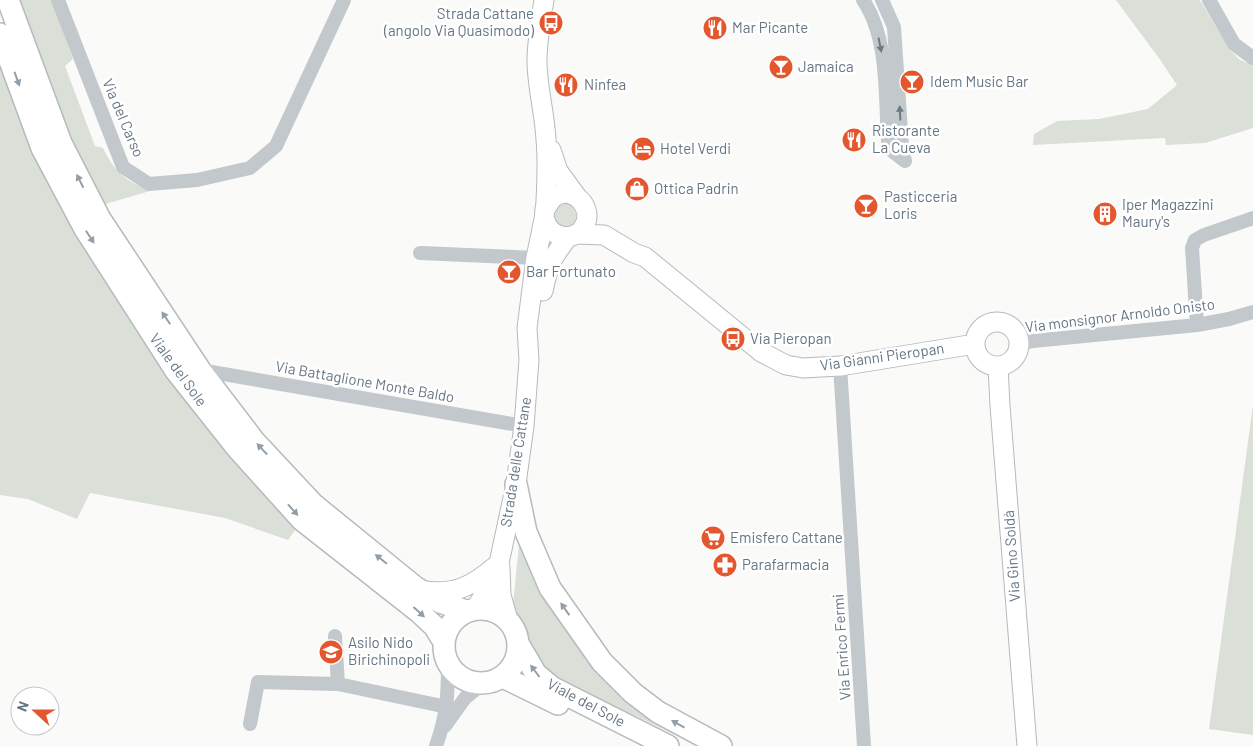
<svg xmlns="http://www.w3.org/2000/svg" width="1253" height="746" font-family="Barlow,sans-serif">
  <rect width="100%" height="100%" fill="#fafaf8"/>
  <!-- green -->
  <path fill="#dadfd7" d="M15 0H52L73 59 65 66 95 146 103 148C115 173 125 180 150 191L102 205 57 116Z
    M1116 0H1200L1229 49 1240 60 1253 65V128L1205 143 1166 145 1165 138 1033 145 1034 134 1057 121 1099 119 1148 109 1177 85 1161 61Z
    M0 34 42 148 302 520 288 540 225 518 90 493 77 519 28 499 0 495Z
    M554 215a12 12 0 1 1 24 0a12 12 0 1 1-24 0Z
    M1253 405V735L1209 729Z
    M520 534 576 634 705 746H698L638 717 573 690 533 664 512 615Z"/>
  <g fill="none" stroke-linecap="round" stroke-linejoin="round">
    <defs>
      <path id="secondary" d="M544 0C541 20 537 41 537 61 537 87 545 114 546 140 548 160 547 181 546 201 546 207 543 215 545 220 549 237 573 243 583 228 597 208 571 183 553 198 550 201 548 205 546 208
        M551 150 558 171 577 197
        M576 234 604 235 634 253 645 257 761 352 786 365 803 368 840 366 975 344
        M543 291C549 263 551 259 568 237
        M975 344a22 22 0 1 1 44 0a22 22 0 1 1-44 0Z
        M998 366 1000 406 1027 746
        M500 567 501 595 508 620
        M420 590C454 596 471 587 497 565
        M475 609 488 589 499 563 516 484 524 426 529 360 527 328 536 258 544 219"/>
      <path id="primary" d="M8 0 61 143 100 219 200 370 255 442 313 504 415 587 440 602 466 611
        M0 34 42 148 85 229 176 371 237 448 302 520 419 612 434 626 444 642
        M516 484 526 532 550 588 602 662 633 693 658 712 721 746
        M444 646a37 37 0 1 1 74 0a37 37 0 1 1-74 0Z
        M519 645 536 674 553 688 668 746
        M503 677 558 704"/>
    </defs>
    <!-- secondary casing -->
    <use href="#secondary" stroke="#b3babf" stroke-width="21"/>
    <!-- primary casing -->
    <use href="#primary" stroke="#b5babe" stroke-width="24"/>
    <!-- street -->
    <path stroke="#c3c8cc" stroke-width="14" d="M58 0 123 167 149 184 197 180 250 168 276 146 344 0
      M863 0C889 38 885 96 888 141L892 151 905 161
      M882 0 894 27 902 146 905 161
      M1209 0 1234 44 1253 58
      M420 253 536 258
      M1197 325 1192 248 1195 240 1204 235 1253 218
      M1019 344 1033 341 1197 325 1229 319 1253 312
      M840 366 864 746
      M200 370 524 426
      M335 636 338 684
      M250 724 258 682 338 684 447 707
      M445 726 465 698 482 684
      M436 746C447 715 448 696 448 663"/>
    <!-- secondary -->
    <use href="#secondary" stroke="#fff" stroke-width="19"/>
    <!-- primary -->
    <use href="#primary" stroke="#fff" stroke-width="21"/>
  </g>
  <!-- one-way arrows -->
  <defs><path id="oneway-solid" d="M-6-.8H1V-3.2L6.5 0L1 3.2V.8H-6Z" transform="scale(1.25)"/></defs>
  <g fill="#6a7a87">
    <use href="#oneway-solid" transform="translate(880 45) rotate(79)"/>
    <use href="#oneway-solid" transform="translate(900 113) rotate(-93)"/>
  </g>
  <g fill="#939fa8">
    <use href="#oneway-solid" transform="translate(17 79) rotate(70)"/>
    <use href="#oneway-solid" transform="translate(80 181) rotate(-117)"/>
    <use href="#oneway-solid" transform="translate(90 237) rotate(57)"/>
    <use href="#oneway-solid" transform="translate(166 318) rotate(-124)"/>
    <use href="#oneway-solid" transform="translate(262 449) rotate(-133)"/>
    <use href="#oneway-solid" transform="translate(293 510) rotate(48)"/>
    <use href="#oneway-solid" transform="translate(381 559) rotate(-141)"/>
    <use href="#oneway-solid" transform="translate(565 609) rotate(-125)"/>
    <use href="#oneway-solid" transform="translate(419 612) rotate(42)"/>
    <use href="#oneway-solid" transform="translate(535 671) rotate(-127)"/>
    <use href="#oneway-solid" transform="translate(678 724) rotate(-151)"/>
  </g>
  <!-- icons -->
  <defs>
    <symbol id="bus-disc" viewBox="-11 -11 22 22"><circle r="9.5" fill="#e4572e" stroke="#fff"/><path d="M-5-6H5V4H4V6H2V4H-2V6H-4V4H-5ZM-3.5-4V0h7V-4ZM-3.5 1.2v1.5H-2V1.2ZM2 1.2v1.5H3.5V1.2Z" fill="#fff"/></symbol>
    <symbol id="restaurant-disc" viewBox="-11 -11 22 22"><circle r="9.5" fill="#e4572e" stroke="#fff"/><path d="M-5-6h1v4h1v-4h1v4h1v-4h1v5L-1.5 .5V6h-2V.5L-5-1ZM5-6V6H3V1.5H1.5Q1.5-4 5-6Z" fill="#fff"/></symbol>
    <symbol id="bar-disc" viewBox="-11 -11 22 22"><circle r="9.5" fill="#e4572e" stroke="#fff"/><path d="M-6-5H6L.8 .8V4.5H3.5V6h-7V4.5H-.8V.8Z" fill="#fff"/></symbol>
    <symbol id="hotel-disc" viewBox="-11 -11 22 22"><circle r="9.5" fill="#e4572e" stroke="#fff"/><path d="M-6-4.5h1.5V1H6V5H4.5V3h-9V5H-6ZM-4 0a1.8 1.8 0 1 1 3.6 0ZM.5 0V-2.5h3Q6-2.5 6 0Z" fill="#fff"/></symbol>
    <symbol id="shop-disc" viewBox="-11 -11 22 22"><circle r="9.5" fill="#e4572e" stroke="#fff"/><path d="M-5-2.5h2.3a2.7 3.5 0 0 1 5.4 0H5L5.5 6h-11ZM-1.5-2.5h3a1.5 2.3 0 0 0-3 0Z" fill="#fff"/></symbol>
    <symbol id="building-disc" viewBox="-11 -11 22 22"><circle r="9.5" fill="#e4572e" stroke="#fff"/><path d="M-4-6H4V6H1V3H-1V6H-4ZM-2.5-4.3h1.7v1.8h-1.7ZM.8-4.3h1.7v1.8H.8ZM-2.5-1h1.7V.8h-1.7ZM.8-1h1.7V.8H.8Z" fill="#fff"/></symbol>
    <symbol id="supermarket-disc" viewBox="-11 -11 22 22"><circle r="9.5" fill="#e4572e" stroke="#fff"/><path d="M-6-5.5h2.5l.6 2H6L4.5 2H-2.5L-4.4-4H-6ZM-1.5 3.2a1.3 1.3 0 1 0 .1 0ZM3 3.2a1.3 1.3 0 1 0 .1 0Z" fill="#fff"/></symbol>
    <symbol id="pharmacy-disc" viewBox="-11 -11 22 22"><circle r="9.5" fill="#e4572e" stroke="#fff"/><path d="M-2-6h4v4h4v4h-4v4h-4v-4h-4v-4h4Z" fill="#fff"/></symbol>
    <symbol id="school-disc" viewBox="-11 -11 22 22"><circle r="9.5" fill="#e4572e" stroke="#fff"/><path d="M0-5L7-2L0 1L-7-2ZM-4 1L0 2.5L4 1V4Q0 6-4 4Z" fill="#fff"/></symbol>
  </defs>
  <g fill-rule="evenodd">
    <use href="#bus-disc" x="537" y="9" width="28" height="28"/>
    <use href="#restaurant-disc" x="701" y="14" width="28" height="28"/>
    <use href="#bar-disc" x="767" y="53" width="28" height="28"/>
    <use href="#bar-disc" x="898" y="68" width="28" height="28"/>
    <use href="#restaurant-disc" x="552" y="71" width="28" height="28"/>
    <use href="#restaurant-disc" x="840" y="126" width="28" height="28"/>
    <use href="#hotel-disc" x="629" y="135" width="28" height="28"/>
    <use href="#shop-disc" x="623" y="175" width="28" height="28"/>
    <use href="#bar-disc" x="852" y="192" width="28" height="28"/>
    <use href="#building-disc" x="1091" y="200" width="28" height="28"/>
    <use href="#bar-disc" x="495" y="258" width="28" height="28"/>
    <use href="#bus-disc" x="719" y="325" width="28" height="28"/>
    <use href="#supermarket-disc" x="699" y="524" width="28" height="28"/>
    <use href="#pharmacy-disc" x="711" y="551" width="28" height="28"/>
    <use href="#school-disc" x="317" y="638" width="28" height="28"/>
  </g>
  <g text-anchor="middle" stroke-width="5" stroke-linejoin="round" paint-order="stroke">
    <!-- poi labels -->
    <g font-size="15" fill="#657683" stroke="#fff" text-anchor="start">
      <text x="534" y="19" text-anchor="end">Strada Cattane<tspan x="534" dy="17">(angolo Via Quasimodo)</tspan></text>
      <text x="732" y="33">Mar Picante</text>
      <text x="798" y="72">Jamaica</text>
      <text x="930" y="87">Idem Music Bar</text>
      <text x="584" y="90">Ninfea</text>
      <text x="872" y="136">Ristorante<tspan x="872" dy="17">La Cueva</tspan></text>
      <text x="660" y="154">Hotel Verdi</text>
      <text x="654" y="194">Ottica Padrin</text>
      <text x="884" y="202">Pasticceria<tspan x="884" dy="17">Loris</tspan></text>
      <text x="1122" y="210">Iper Magazzini<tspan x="1122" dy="17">Maury's</tspan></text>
      <text x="526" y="277">Bar Fortunato</text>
      <text x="750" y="344">Via Pieropan</text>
      <text x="730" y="543">Emisfero Cattane</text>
      <text x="742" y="570">Parafarmacia</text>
      <text x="348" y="648">Asilo Nido<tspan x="348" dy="17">Birichinopoli</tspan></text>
    </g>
    <!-- street labels -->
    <g font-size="15" fill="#657683" stroke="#fff">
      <text transform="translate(123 118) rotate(67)" y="5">Via del Carso</text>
      <text transform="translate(1120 316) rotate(-7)" y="5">Via monsignor Arnoldo Onisto</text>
      <text transform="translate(882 357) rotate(-8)" y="5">Via Gianni Pieropan</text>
      <text transform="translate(178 370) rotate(54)" y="5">Viale del Sole</text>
      <text transform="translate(365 382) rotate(10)" y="5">Via Battaglione Monte Baldo</text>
      <text transform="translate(516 462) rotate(-81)" y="5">Strada delle Cattane</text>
      <text transform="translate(1012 556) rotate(-94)" y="5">Via Gino Soldà</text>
      <text transform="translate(842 647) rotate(-94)" y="5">Via Enrico Fermi</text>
      <text transform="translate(586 703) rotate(28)" y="5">Viale del Sole</text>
    </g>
  </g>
  <!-- north arrow -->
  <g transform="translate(35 711) rotate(291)"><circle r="24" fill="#ffffff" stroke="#c1c8cd"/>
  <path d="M0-4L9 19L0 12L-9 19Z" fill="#e4572e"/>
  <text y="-8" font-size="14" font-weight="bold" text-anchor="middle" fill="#657683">N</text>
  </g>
</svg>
